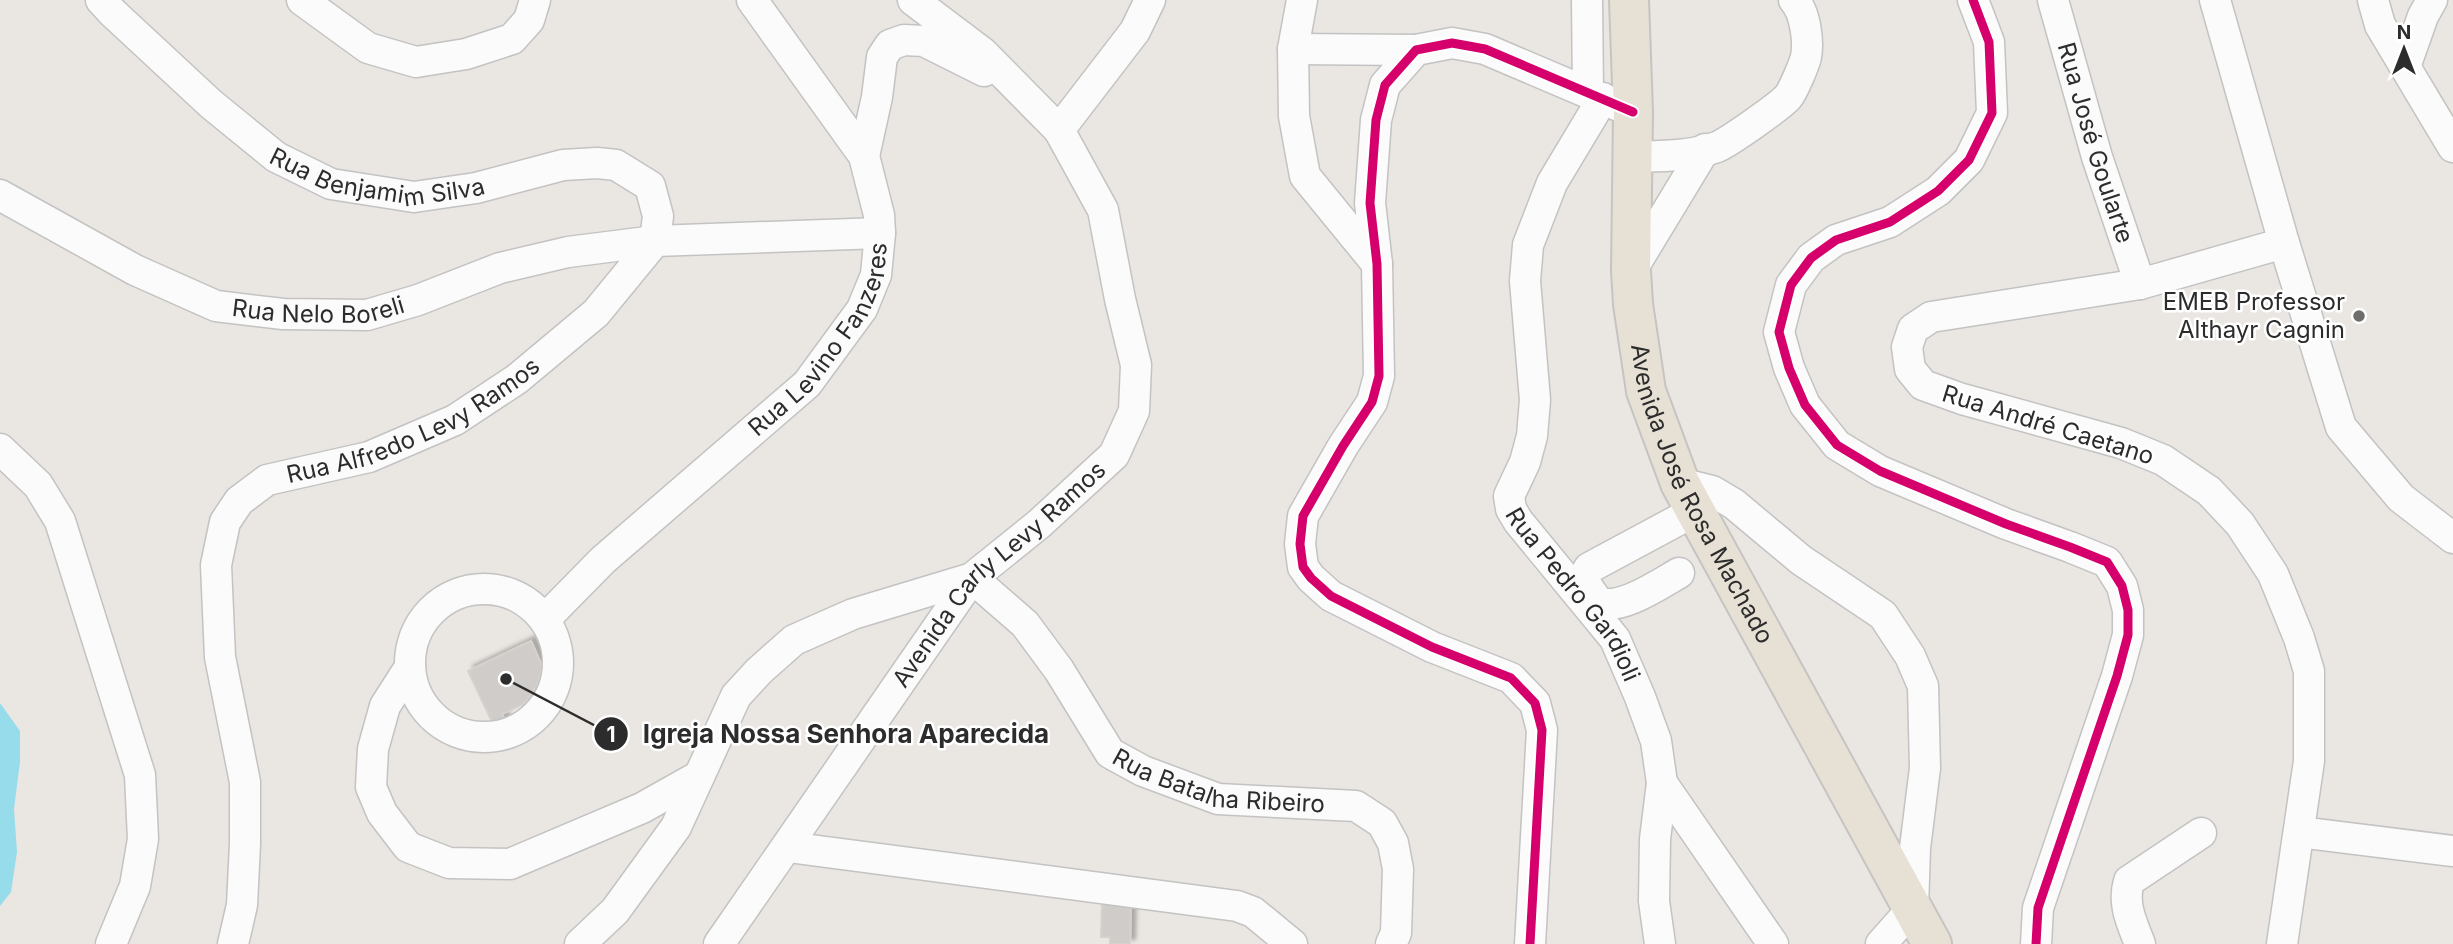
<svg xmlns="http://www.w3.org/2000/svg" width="2453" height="944" font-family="Inter,sans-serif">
  <defs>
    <filter id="shadow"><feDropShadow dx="5" dy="-5" stdDeviation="2" flood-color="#0004"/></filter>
  </defs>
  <rect width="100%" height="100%" fill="#eae6e2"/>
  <!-- water -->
  <path fill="#97dcea" d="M0 703 20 731V762L14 809 17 852 11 892 0 906Z"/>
  <!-- building -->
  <path fill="#cfccc9" stroke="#d5d2ce" stroke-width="2" filter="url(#shadow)" d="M531 641 542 666 538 684 523 704 502 714 505 721 493 724 468 671Z
    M1102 901 1131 902 1130 944H1110V937H1101Z"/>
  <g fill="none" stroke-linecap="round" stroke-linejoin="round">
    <defs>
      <g id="minor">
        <path id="s1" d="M101 0 113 13 211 104 276 157 331 184 414 197 476 188 563 165 597 163 616 165 650 186 658 216 655 241"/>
        <path d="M302 0 368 48 416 62 466 54 512 39 529 20 535 0"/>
        <path d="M1302 0 1293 49 1294 116 1305 176 1377 264"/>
        <path d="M1587 0 1588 92"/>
        <path d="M1973 0 1989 42 1992 113 1969 160 1938 191 1890 222 1836 240 1811 258 1791 285 1779 332 1789 368 1805 405 1837 445 1880 471 2006 524 2070 547 2107 562 2122 586 2128 610V635L2117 676 2038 908 2036 944"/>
        <path id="s2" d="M2053 0 2097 157 2140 284"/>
        <path d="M2215 0 2284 243 2341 427 2401 498 2453 538"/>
        <path d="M2373 0 2380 25 2453 147"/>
        <path d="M1293 49 1416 50"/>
        <path d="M2405 67 2423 16 2432 0"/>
        <path id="s3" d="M1603 98 1552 183 1528 245 1525 281 1535 400 1532 436 1525 462 1509 496 1511 509 1518 521 1615 639 1640 697 1656 741 1662 783 1655 839 1654 901 1660 944"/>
        <path d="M1059 130 1135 31 1150 0"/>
        <path d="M864 156 877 97 882 57 890 45 904 40 924 41 984 71"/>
        <path d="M1630 157C1659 156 1689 157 1717 147 1729 142 1780 106 1788 97 1793 91 1804 65 1806 57 1809 40 1805 12 1794 0"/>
        <path id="s4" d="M0 195 135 270 216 306 283 314 367 315 418 300 500 268 568 252 655 241 880 233"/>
        <path d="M1631 271 1705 149"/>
        <path d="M0 449 38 485 60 521 140 775 143 839 135 886 111 944"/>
        <path d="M1680 483 1712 491 1734 504 1801 560 1883 615 1910 656 1923 686 1925 768 1915 848 1913 908 1881 944"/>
        <path d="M1679 573C1663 582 1616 614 1598 601 1595 599 1594 595 1591 592 1585 583 1582 578 1589 568L1695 511"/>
        <circle cx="484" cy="663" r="74"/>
        <path id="s5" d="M545 619 603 560 807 384 862 309 876 275 880 233 879 215 864 156 752 0"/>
        <path d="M410 667 385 706 373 749 371 787 382 813 408 847 449 863 510 864 642 808 699 776"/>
        <path d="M1662 783 1773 944"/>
        <path d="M2299 832 2453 851"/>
        <path d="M788 847 1237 906 1253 912 1292 944"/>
        <path id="s6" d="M233 944 242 905 245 844V782L220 657 216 565 225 522 239 501 267 480 369 457 455 420 517 379 596 313 655 241"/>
        <path id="s7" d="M580 944 615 911 676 827 736 696 759 671 794 640 853 614 972 578 1025 624 1059 670 1110 753 1143 771 1218 799 1356 806 1382 823 1393 843 1398 869 1396 933 1391 944"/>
        <path id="s8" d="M719 944 972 578 1039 524 1114 455 1134 411 1136 365 1120 299 1103 210 1059 130 983 53 913 0"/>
        <path d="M1530 944 1542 730 1535 703 1511 678 1432 647 1331 596 1311 578 1303 567 1300 544 1303 516 1343 446 1372 402 1379 376 1377 264 1370 203 1376 120 1385 85 1416 50 1452 43 1485 49 1633 112"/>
        <path d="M2140 944C2132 923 2122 904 2129 881L2201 833"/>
        <path d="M2282 944 2309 761V671L2299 638 2273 574 2240 524 2209 491 2163 460 2121 443 1962 399 1923 385 1910 369 1907 347 1913 329 1931 317 2140 284 2284 243"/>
      </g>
      <g id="major">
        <path id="s9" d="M1629 0 1633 112 1631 271 1633 304 1646 391 1680 483 1932 944"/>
      </g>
    </defs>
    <!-- minor casing -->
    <use href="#minor" stroke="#c3c3c3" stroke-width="33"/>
    <!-- major casing -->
    <use href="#major" stroke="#c6c4c2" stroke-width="42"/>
    <!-- minor -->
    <use href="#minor" stroke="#fcfbfb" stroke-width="30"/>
    <!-- major -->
    <use href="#major" stroke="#e7e1d5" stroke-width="38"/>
    <defs>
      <path id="cycleway" d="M1973 0 1989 42 1992 113 1969 160 1938 191 1890 222 1836 240 1811 258 1791 285 1779 332 1789 368 1805 405 1837 445 1880 471 2006 524 2070 547 2107 562 2122 586 2128 610V635L2117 676 2038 908 2036 944
        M1530 944 1542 730 1535 703 1511 678 1432 647 1331 596 1311 578 1303 567 1300 544 1303 516 1343 446 1372 402 1379 376 1377 264 1370 203 1376 120 1385 85 1416 50 1452 43 1485 49 1633 112"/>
    </defs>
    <!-- cycleway casing -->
    <use href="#cycleway" stroke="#fff" stroke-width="13"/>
    <!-- cycleway -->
    <use href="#cycleway" stroke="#d6006c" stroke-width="9"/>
  </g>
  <!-- markers -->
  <circle fill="#6e6d6c" stroke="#fff" stroke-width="2.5" cx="2359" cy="316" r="7"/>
  <g text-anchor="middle" stroke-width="5" stroke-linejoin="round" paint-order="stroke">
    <!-- street labels -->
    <g font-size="24" fill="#2c2c2c" stroke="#fff">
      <text dy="8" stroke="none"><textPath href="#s2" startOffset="149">Rua José Goularte</textPath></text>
      <text dy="8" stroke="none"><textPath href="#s1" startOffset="341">Rua Benjamim Silva</textPath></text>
      <text dy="8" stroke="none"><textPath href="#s4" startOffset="346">Rua Nelo Boreli</textPath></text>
      <text dy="8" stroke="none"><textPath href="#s5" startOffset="397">Rua Levino Fanzeres</textPath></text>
      <text dy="8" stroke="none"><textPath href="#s6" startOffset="646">Rua Alfredo Levy Ramos</textPath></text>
      <text transform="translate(2048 425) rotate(17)" y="8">Rua André Caetano</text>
      <text dy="8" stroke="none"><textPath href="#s9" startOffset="508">Avenida José Rosa Machado</textPath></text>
      <text dy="8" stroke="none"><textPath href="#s8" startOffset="466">Avenida Carly Levy Ramos</textPath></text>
      <text dy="8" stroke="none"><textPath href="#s3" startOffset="541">Rua Pedro Gardioli</textPath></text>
      <text dy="8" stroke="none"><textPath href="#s7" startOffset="905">Rua Batalha Ribeiro</textPath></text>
    </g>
    <!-- poi labels -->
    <g font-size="24" fill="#2c2c2c" stroke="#fff" text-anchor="end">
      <text x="2345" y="310">EMEB Professor<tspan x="2345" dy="28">Althayr Cagnin</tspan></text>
    </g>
  </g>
  <!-- callouts -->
  <path fill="none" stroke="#2c2c2c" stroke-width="2.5" d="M506 679L611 734"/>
  <g fill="#2c2c2c" stroke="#fff" stroke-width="2.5">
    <circle cx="506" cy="679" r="7"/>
    <circle cx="611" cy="734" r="18"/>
  </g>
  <g font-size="21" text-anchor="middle" font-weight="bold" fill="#fff">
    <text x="611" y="742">1</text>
  </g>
  <g font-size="26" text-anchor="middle" font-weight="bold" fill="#2c2c2c" stroke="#fff" stroke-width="5" stroke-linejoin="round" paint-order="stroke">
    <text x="846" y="743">Igreja Nossa Senhora Aparecida</text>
  </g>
  <!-- north arrow -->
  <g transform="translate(2404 49)" stroke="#ffffff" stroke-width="5" paint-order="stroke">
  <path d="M0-5L12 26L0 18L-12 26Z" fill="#2c2c2c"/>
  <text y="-10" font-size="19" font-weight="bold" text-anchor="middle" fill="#2c2c2c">N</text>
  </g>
</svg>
